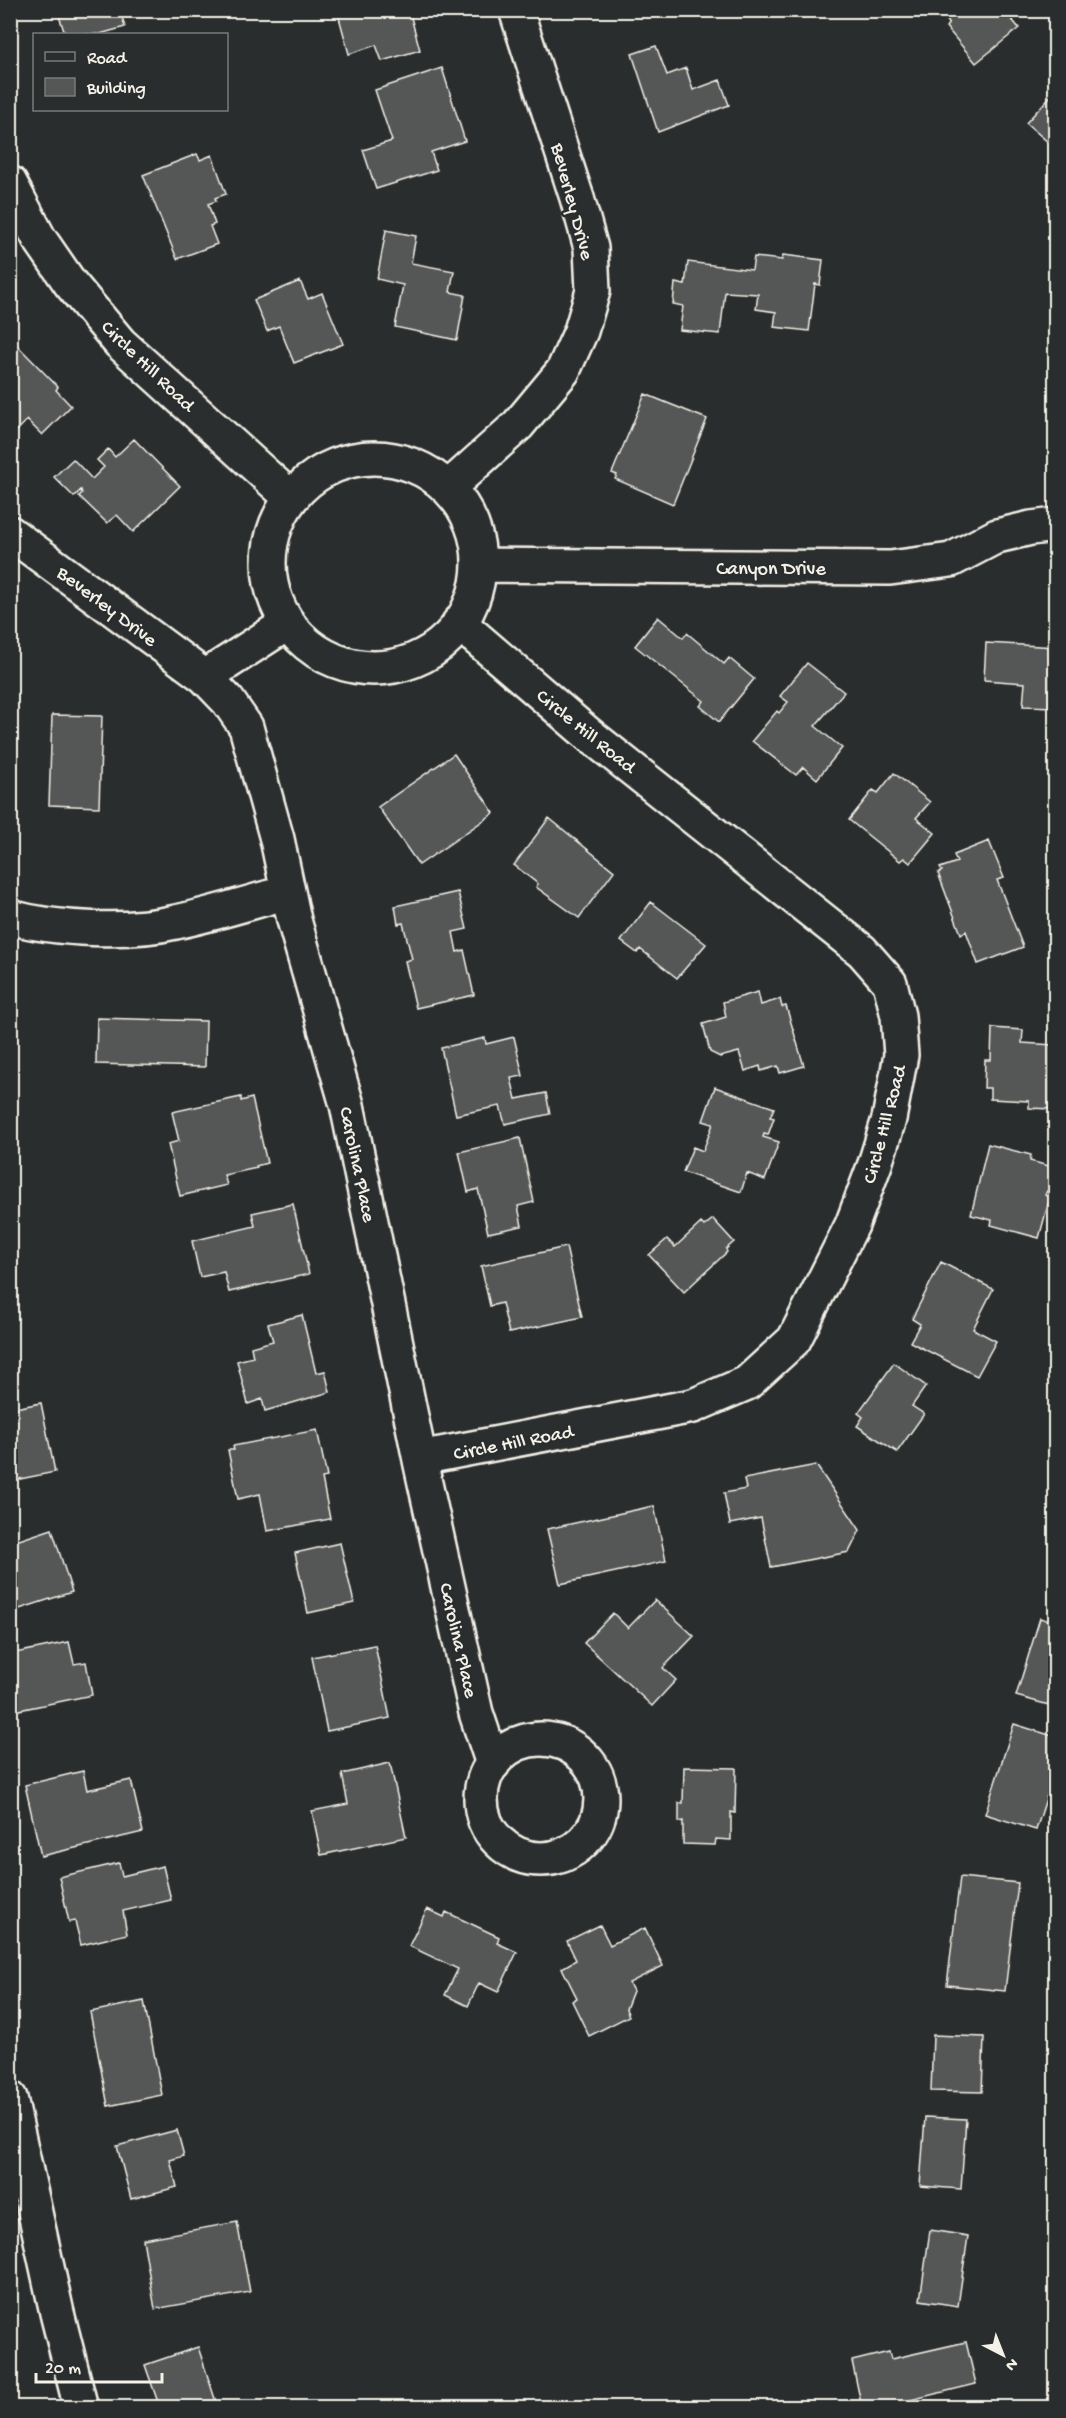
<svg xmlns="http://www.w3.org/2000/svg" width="1066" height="2418" font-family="'Gochi Hand',sans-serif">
  <rect width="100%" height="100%" fill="#2a2d2e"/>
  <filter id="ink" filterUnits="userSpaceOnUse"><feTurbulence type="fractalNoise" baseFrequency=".0167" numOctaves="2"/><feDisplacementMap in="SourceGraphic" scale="12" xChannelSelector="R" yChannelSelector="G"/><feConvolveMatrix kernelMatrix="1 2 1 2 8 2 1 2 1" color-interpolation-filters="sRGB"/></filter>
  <g filter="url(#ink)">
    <!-- building -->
    <path fill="#555756" stroke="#f4f1e8" stroke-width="1.5" d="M57 10H120L125 27 100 34H65Z
      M337 10H409L420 50 382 61 376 45 349 54Z
      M939 10H1004L1019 28 976 63 946 27 949 23Z
      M656 46 667 75 686 68 693 90 720 80 729 105 658 132 632 54Z
      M442 68 465 141 431 152 437 170 376 189 363 150 392 141 375 90Z
      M1056 90V149L1026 123Z
      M197 154 200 160 212 155 226 194 215 198 216 201 208 204 215 224 210 226 217 244 177 259 143 175Z
      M386 230 416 236 411 263 454 271 450 292 465 295 457 340 395 327 403 285 377 279Z
      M783 255 823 260 820 285 815 284 809 331 774 327 776 312 756 309 758 294 725 292 720 334 680 330 683 306 673 304 675 283 685 285 688 262 752 270 754 257 782 260Z
      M300 281 308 299 322 293 343 344 294 363 279 326 267 331 254 300Z
      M10 338 58 387 56 390 71 406 42 435 27 420 13 435 10 433Z
      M645 394 707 419 673 504 615 479 617 475 612 473Z
      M134 439 180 486 133 532 117 515 107 523 79 496 82 493 81 490 74 497 54 477 73 459 92 479 104 467 97 460 108 449 115 457Z
      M658 617 683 638 687 633 724 664 729 658 754 679 719 722 700 706 704 701 635 646Z
      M986 643 1056 647V707L1023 706 1025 683 984 680Z
      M807 663 844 692 815 726 842 748 817 779 803 767 796 775 752 741 777 711 779 713 788 702 780 696Z
      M52 715 102 716 99 807 49 805Z
      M454 754 494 813 419 865 378 807Z
      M894 773 930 802 916 818 935 833 910 863 904 858 900 861 849 820 873 790 878 793Z
      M549 818 614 871 579 918 536 887 538 884 514 865Z
      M989 841 1004 878 997 880 1023 947 978 964 966 931 961 934 938 873 942 871 940 868 957 862 954 855Z
      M458 892 467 929 453 932 457 952 464 950 474 995 416 1008 405 961 412 959 403 923 398 924 395 906Z
      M651 902 706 944 677 978 640 949 637 953 621 941Z
      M758 992 761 1005 780 999 782 1007 786 1006 804 1066 780 1073 778 1066 761 1071 760 1066 745 1071 739 1052 720 1057 710 1052 703 1024 726 1017 723 1002Z
      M97 1018 206 1021 205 1067 96 1064Z
      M992 1028 1023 1030 1022 1043 1054 1045 1056 1034V1114H1051V1109L1029 1108V1101L990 1099V1088H984L985 1060H991Z
      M514 1037 523 1076 511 1078 516 1099 546 1093 550 1114 505 1124 500 1106 456 1115 441 1048 485 1038 486 1044Z
      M715 1087 774 1108 770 1117 774 1118 768 1135 764 1134 763 1137 779 1142 765 1180 747 1173 741 1192 683 1172 693 1147 703 1151 713 1124 703 1121Z
      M241 1097V1101L252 1098 267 1163 256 1166 257 1168 224 1175 227 1185 180 1196 168 1144 179 1141 172 1112Z
      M520 1138 534 1202 518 1206 522 1226 488 1233 478 1189 468 1192 459 1152Z
      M988 1144 1031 1155 1030 1161 1056 1168 1050 1192 1047 1191 1045 1195 1050 1197 1039 1238 991 1225 992 1220 971 1215Z
      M293 1204 309 1274 229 1292 224 1272 200 1277 192 1241 255 1226 252 1213Z
      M713 1219 734 1242 726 1249 727 1252 684 1292 649 1255 667 1239 675 1247 701 1223 704 1226Z
      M566 1247 582 1317 509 1333 502 1303 490 1306 481 1266Z
      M941 1262 993 1289 973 1329 996 1341 977 1376 910 1342 920 1324 912 1319Z
      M302 1315 316 1373 325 1371 330 1392 265 1411 262 1399 248 1404 237 1361 253 1357 251 1347 273 1341 268 1324Z
      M894 1363 926 1386 912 1406 924 1414 897 1452 857 1426 863 1417 858 1413Z
      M41 1403 55 1472 10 1481V1409Z
      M317 1430 327 1477 322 1478 330 1519 267 1531 260 1494 238 1499 228 1450H234L233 1446Z
      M816 1465 860 1530 849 1552 771 1567 761 1518 730 1524 724 1493 746 1489 744 1479Z
      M654 1506 666 1561 560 1584 547 1529Z
      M52 1529 72 1592 10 1612V1543Z
      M340 1543 354 1603 308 1613 295 1553Z
      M655 1600 694 1636 663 1668 676 1680 652 1706 584 1643 613 1613 628 1628Z
      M1040 1618 1056 1623V1707L1016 1696Z
      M69 1642 74 1664 86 1662 92 1695 14 1711 10 1691V1654Z
      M375 1645 390 1718 327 1731 312 1657Z
      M1014 1724 1056 1737V1768L1036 1830 985 1814Z
      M390 1763 406 1837 321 1855 312 1811 348 1804 342 1774Z
      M684 1767 736 1768 735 1813 731 1812V1840L716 1839 715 1845 683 1844V1821L679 1822V1803H683Z
      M83 1771 87 1790 131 1780 143 1832 41 1856 25 1785Z
      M119 1863 122 1876 163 1866 171 1900 123 1911 127 1934 81 1945 75 1921 69 1922 59 1877Z
      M960 1877 1018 1883 1005 1991 947 1985Z
      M427 1909 444 1917 446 1912 499 1937 497 1943 517 1952 498 1992 479 1983 468 2006 445 1995 458 1969 409 1946Z
      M600 1925 610 1945 645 1928 663 1966 629 1983 633 1991 626 2009 629 2016 589 2036 572 2001 577 1998 562 1968 576 1960 567 1941Z
      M144 2001 162 2095 108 2106 90 2012Z
      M933 2035 984 2037 982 2092 931 2091Z
      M925 2117 966 2119 961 2189 920 2186Z
      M177 2130 184 2156 170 2160 177 2187 131 2199 117 2146Z
      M237 2222 250 2292 155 2309 143 2239Z
      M930 2230 968 2236 958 2306 920 2300Z
      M966 2342 976 2384 902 2402 903 2407 900 2408H862L852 2361 889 2352 891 2359Z
      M198 2347 218 2408H160L145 2365Z"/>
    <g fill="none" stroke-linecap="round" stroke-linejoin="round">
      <defs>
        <path id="minor" d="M10 183 39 238 70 283 120 343 291 498
          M269 563a105 105 0 1 1 210 0a105 105 0 1 1-210 0Z
          M448 488 518 425 563 371 581 331 593 291 591 248 577 198 516 10
          M10 533 205 677 228 701 246 727 277 839 294 920 347 1105 421 1465 476 1713 493 1764
          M480 565 890 568 951 560 997 536 1031 528 1056 525
          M205 677 288 623
          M10 917C57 930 129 933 176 922 214 914 251 902 288 892
          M420 1458 693 1406 747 1383 794 1340 852 1225 875 1164 889 1119 901 1055 898 1016 890 983 862 951 587 733 459 623
          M481 1799a60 60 0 1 1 120 0a60 60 0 1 1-120 0Z
          M10 2098 57 2313 81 2408"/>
      </defs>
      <!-- minor casing -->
      <use href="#minor" stroke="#f4f1e8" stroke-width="38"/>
      <!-- minor -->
      <use href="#minor" stroke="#2a2d2e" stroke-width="33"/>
    </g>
  </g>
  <g text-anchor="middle" stroke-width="5" stroke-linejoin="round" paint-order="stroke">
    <!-- street labels -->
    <g font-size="20" fill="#f4f1e8" stroke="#2a2d2e">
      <text transform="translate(574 201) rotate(75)" y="7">Beverley Drive</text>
      <text transform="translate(149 365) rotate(44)" y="7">Circle Hill Road</text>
      <text x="771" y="574">Canyon Drive</text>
      <text transform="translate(108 605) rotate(37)" y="7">Beverley Drive</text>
      <text transform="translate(587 730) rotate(39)" y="7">Circle Hill Road</text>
      <text transform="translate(883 1124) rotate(-75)" y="7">Circle Hill Road</text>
      <text transform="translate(359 1164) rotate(78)" y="7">Carolina Place</text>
      <text transform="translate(513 1441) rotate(-11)" y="7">Circle Hill Road</text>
      <text transform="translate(460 1640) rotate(77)" y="7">Carolina Place</text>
    </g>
  </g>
  <!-- margin -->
  <rect width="1066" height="2418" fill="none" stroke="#2a2d2e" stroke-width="36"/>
  <rect x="18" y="18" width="1030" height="2382" fill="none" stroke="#f4f1e8" stroke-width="2" filter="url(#ink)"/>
  <!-- legend -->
  <rect x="33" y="33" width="195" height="78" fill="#2a2d2e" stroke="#7b7b78" stroke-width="1.5"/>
  <rect x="45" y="52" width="30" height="9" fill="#2a2d2e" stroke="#7b7b78" stroke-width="1.5"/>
  <text x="87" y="63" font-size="18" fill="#f4f1e8">Road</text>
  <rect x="45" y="78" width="30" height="18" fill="#555756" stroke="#7b7b78" stroke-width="1.5"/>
  <text x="87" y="93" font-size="18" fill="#f4f1e8">Building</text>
  <!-- north arrow -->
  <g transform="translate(1003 2355) rotate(138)" stroke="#2a2d2e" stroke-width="4.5" paint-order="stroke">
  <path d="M0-4.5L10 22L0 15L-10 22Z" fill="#f4f1e8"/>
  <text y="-9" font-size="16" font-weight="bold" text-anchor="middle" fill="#f4f1e8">N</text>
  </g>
  <!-- scale -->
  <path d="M36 2373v9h126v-9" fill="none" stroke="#f4f1e8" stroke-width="3"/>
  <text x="45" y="2373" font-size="18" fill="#f4f1e8" stroke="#2a2d2e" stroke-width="4.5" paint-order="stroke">20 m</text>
</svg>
